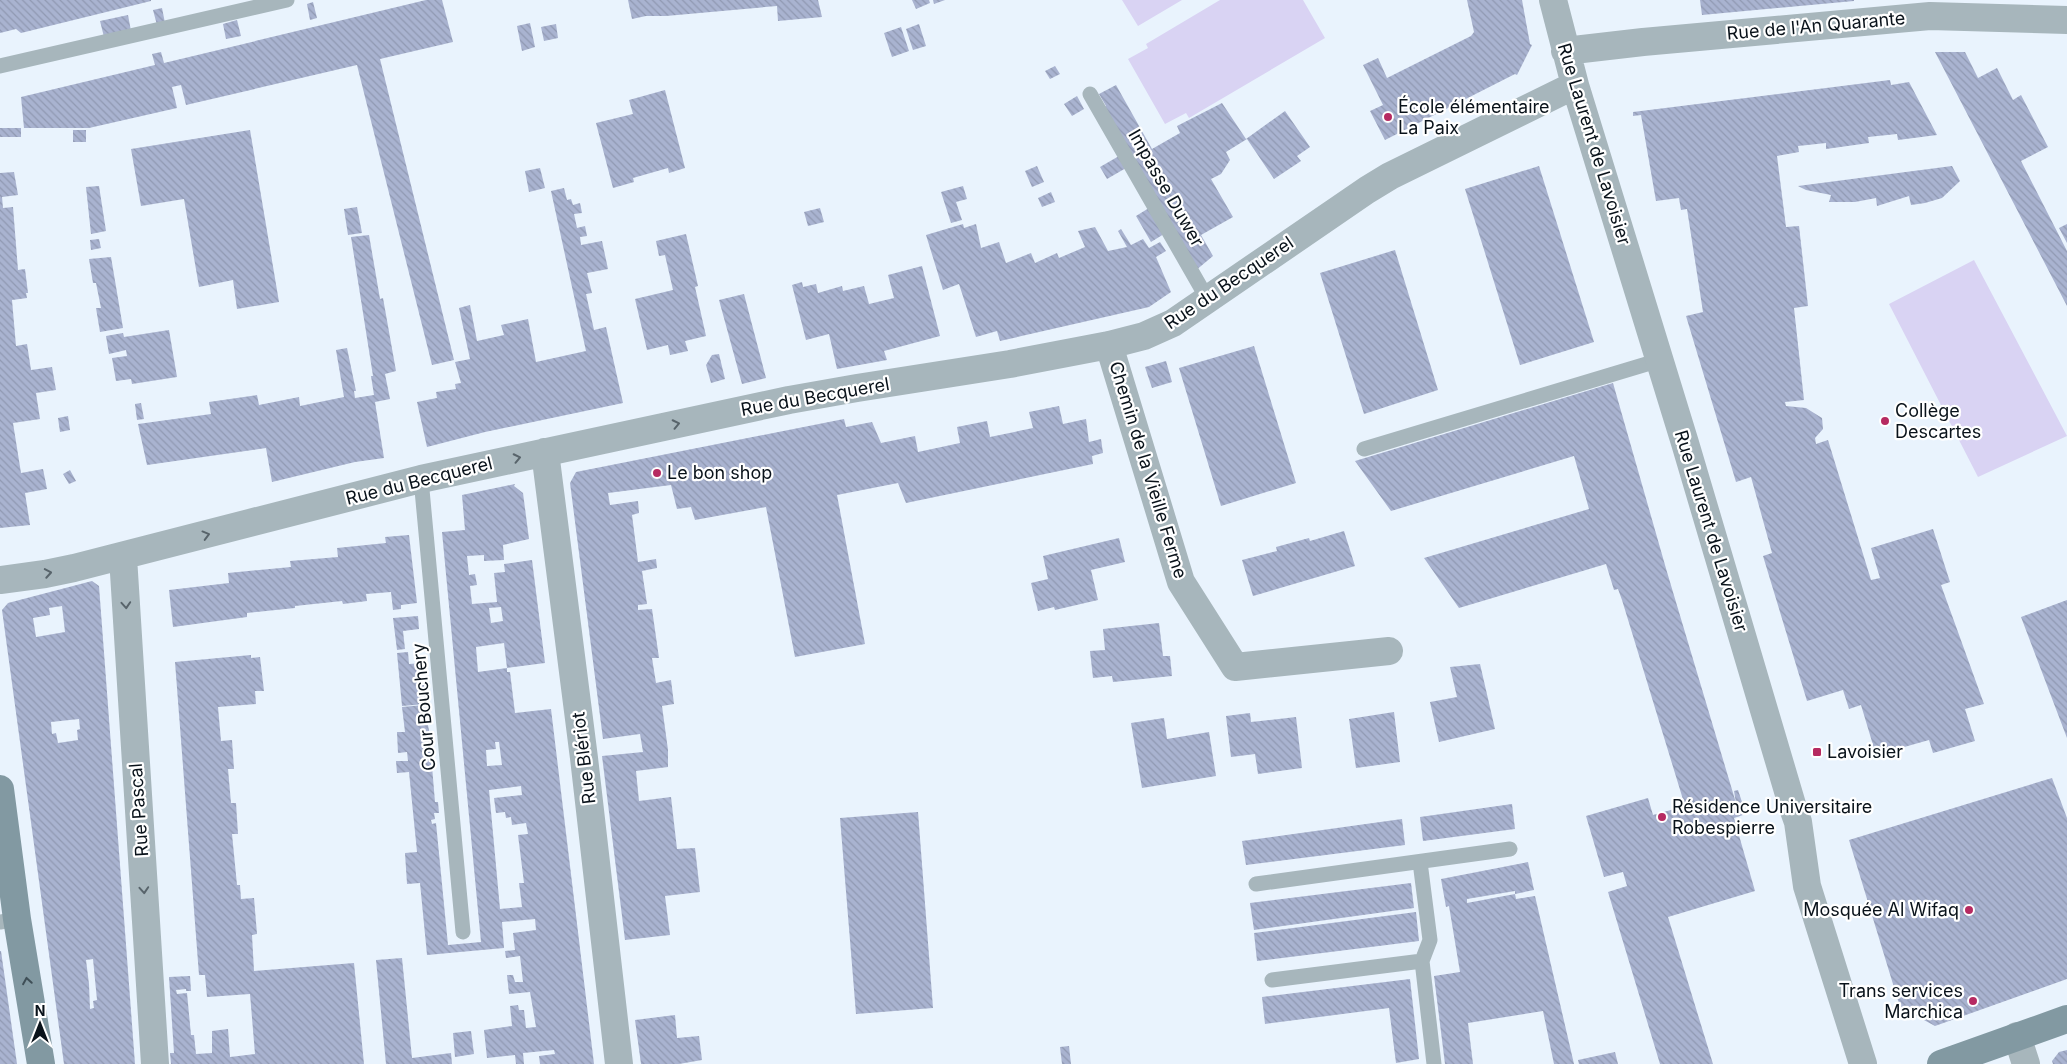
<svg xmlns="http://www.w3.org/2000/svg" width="2067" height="1064" font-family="Inter,sans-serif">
  <defs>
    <pattern id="building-back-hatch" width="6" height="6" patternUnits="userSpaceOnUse" patternTransform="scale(1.25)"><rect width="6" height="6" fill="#a9b3d0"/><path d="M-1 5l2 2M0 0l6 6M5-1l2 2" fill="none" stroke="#9099b2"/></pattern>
  </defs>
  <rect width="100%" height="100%" fill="#e9f3fd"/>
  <!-- garden -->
  <path fill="#d9d3f3" d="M1122 0H1182L1138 26Z
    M1220 0H1303L1325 38 1189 118 1186 113 1165 124 1128 59 1148 48 1146 44Z
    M1974 260 2067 436 1978 477 1889 304Z"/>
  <!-- building -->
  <path fill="url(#building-back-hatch)" fill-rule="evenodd" d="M0 0H151V1L21 33 16 29 0 33Z
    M426 0H442L453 42 380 59 454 360 432 365 357 65 186 105 181 85 172 87 177 108 89 128H24L21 97 155 65 152 54 161 52 164 63Z
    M628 0H818L822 17 778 21 777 6 666 16H646L632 19Z
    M912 0H929L930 3 916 9Z
    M933 0H945L934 4Z
    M1467 0H1522L1530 44 1532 45 1517 75 1515 74 1385 140 1370 111 1383 105 1363 65 1378 58 1387 78 1471 36 1474 32Z
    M1700 0H1854V1L1702 15Z
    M313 2 317 18 310 20 307 4Z
    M162 8 165 23 157 25 153 10Z
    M128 15 131 31 104 37 100 21Z
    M237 20 241 36 226 39 223 24Z
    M530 23 535 47 522 51 517 26Z
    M556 24 558 38 544 41 541 27Z
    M919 24 926 46 913 50 906 29Z
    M901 27 909 51 892 57 884 33Z
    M1935 52H1965L1978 78 1997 68 2013 100 2021 95 2048 147 2021 161 2067 251V306Z
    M1055 66 1060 74 1050 79 1045 71Z
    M1890 80 1891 85 1909 82 1937 135 1898 140 1897 134 1868 137 1869 143 1826 149V143L1798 146 1799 152 1777 156 1786 227 1799 226 1808 306 1794 308 1804 400 1785 402 1786 406 1806 408 1822 418 1823 429 1815 438 1816 444 1828 440 1871 580 1880 578 1871 548 1933 529 1950 582 1941 585 1984 704 1965 709 1975 741 1933 753 1929 740 1876 755 1861 705 1849 709 1843 690 1807 701 1763 556 1772 553 1751 477 1736 482 1686 316 1703 312 1687 209 1681 210 1679 198 1656 201 1641 115 1633 116V112Z
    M1116 85 1152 149 1180 133 1177 126 1222 103 1246 139 1285 111 1310 147 1297 156 1301 161 1274 179 1247 139 1226 152 1230 160 1221 174 1211 179 1233 217 1201 235 1213 256 1195 271 1103 108 1106 106 1099 94Z
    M665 90 685 168 669 173 668 168 633 178 634 182 613 188 596 123 633 114 629 100Z
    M1077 96 1084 109 1072 116 1064 104Z
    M0 128H21V137H0Z
    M73 130H86V142H73Z
    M250 130 279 302 237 309 233 280 199 287 184 199 141 206 131 149Z
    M1119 156 1126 168 1107 179 1100 167Z
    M1037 166 1044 182 1032 187 1025 171Z
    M1539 166 1594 342 1520 365 1465 189Z
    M1952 166 1960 181 1942 198 1925 203 1911 205 1909 196 1877 206 1876 198 1855 202H1829L1831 195 1806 190 1798 186Z
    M540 168 545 188 529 192 525 171Z
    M14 172 18 195 2 197 3 208 13 207 18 270 25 269 28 293H26L27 298 12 300 16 346 27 344 31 370 52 367 56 390 36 393 40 419 13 423 21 473 43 469 47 489 25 493 30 525 0 528V173Z
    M99 186 106 231 91 234 86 187Z
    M963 186 967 199 956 202 962 220 951 223 941 192Z
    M564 188 567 200 571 199 573 205 580 203 582 213 574 214 577 228 585 226 587 236 580 237 581 245 602 241 608 269 587 273 592 293 586 294 594 330 606 327 623 403 485 432 427 447 417 402 437 398 436 392 456 389 455 384 461 383 455 362 470 359 459 308 470 305 477 341 504 335 501 325 528 319 536 362 586 351 551 191Z
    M1051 192 1055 202 1042 207 1038 198Z
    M357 207 362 233 348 235 344 209Z
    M820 208 824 222 808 226 804 212Z
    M1149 208 1164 234 1151 242 1136 216Z
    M963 224 964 228 976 224 981 248 999 242 1006 263 1031 253 1035 263 1057 253 1059 258 1085 247 1078 231 1095 227 1108 251 1127 247 1118 231 1121 229 1131 245 1143 239 1149 248 1160 242 1166 251 1156 257 1171 292 1149 307 1000 341 997 331 976 337 959 284 943 290 926 235Z
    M2067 224V243L2059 228Z
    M686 234 698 286 695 287 706 336 685 341 688 351 670 355 668 345 647 350 635 299 673 290 665 255 659 256 656 241Z
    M369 235 380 299 383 298 396 371 385 374 390 399 375 402 384 458 355 462 272 482 266 448 147 465 138 424 211 414 209 402 257 395 259 405 299 397 300 406 344 397 336 350 347 348 356 391H354L355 398 374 395 371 376H373L351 237Z
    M99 239 101 248 91 250 90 240Z
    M1395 250 1438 390 1364 414 1320 273Z
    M111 257 123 328 100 332 96 308H101L96 283H93L89 259Z
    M922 266 940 336 884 351 887 360 837 369 829 334 806 340 792 285 802 282 803 287 816 284 818 293 842 286 843 291 864 286 869 304 894 298 888 275Z
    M744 294 766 378 742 384 719 300Z
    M169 330 177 377 132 384 131 379 116 381 112 358 127 356 126 350 109 354 106 336 123 333 124 337Z
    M1254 346 1296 483 1221 506 1179 368Z
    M719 354 725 379 711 383 706 365 712 355Z
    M1166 361 1172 382 1152 388 1145 367Z
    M1613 383 1667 572 1736 803 1734 791 1738 790 1746 814 1734 818 1755 891 1668 917 1713 1064H1660L1608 892 1627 886 1623 872 1604 877 1586 816 1648 798 1653 815 1685 806 1622 600 1618 589 1614 590 1606 564 1459 608 1424 558 1589 509 1574 456 1391 511 1355 461Z
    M141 403 144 419 137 420 135 404Z
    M1059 406 1063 424 1086 419 1089 442 1101 439 1103 453 1092 456 1093 464 906 503 898 483 837 495 865 644 795 657 766 507 695 520 691 507 677 509 671 485 608 493 610 505 638 501 639 513 632 515 638 562 656 559 657 568 642 571 647 604 638 605V610L652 609 659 658H652L656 683 671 680 674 704 662 706 668 750V767L636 771 639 801 671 797 677 849 695 848 700 892 665 896 670 935 625 940 602 756 643 752 640 734 603 739 570 483 576 472 844 419 846 427 872 422 881 443 915 436 918 452 960 443 957 427 987 421 990 437 1033 428 1029 412Z
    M68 416 70 430 60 432 58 418Z
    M70 470 76 481 69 484 63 474Z
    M515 484 514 486 523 493 529 539 503 545 504 560 484 561V555L467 556 469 575 475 574 477 585 470 586 472 604 497 602 494 573 505 572 504 564 532 560 545 663 507 668 504 643 476 647 478 672 507 668V672H510L515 713 551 709 594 1064H540L539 1056 555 1054 554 1050 523 1053 524 1064H516L515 1055 487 1058 484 1030 512 1026 510 1006 518 1005 519 1010H524L526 1028 536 1027 530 992 509 994 507 975H513L515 982H523L520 956 506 958 505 951 515 950 513 933 536 930 535 919 502 922 504 948 427 955 420 883 407 884 405 853 417 852 409 772 397 773 396 761H408L407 752 398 753 397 732H405L402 707 423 705 424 721H427L429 730 435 802H438L439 813H434L435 819 431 820 432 824 436 823 448 945 481 942 442 532 465 530 462 495ZM501 607 503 621 491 623 489 608ZM495 742H499L502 765 487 766 486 750 496 749ZM521 786 522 795 494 798 496 813 505 812 506 818 511 817 512 825 526 823 528 834 518 835 524 883H519L522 907 500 909 489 790Z
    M1344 531 1355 566 1253 596 1242 560 1277 551 1276 547 1309 538 1310 541Z
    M409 535 417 603 401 605V609L393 610 391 592 366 594 367 601 343 604 342 601 295 606V608L247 613V617L173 627 169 590 229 583 228 573 291 567 290 561 338 557 337 548 386 543 385 537Z
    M1119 538 1125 562 1091 570 1098 600 1055 610 1054 607 1038 611 1031 583 1048 579 1043 556Z
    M92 581 99 586 135 1064H64L2 610 8 603ZM62 606 65 632 36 637 33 618 50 615 49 608ZM79 719 80 729 77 730 78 740 58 743 56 733 52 734 51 722ZM93 959 97 1000 93 1001 94 1008 90 1009 89 984 86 960Z
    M2067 600V738L2021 617Z
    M418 616 419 629 403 631 405 649 397 650 393 618Z
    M1159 623 1163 656H1170L1172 676 1113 682 1112 676 1093 678 1090 651 1105 650 1103 629Z
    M408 652 409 664 422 663 426 704 402 706 397 653Z
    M251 655V658L260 657 264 691H255L256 704 218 707 221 741 232 740 234 769H228L231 803H236L238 834H232L237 885H240L241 899 254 898 257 934 252 935 254 971 354 963 364 1064H171L170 1053H174L169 977 190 976 191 991H186V989L176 990 177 994 187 993 191 1035H194L196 1054 212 1053V1031L228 1029 230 1057 255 1054 250 994 207 997 205 975H199L175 662Z
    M1480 664 1495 729 1439 742 1430 702 1457 697 1450 667Z
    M1394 712 1400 762 1356 768 1349 719Z
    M1250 713 1251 722 1296 717 1302 768 1258 774 1255 754 1231 757 1226 716Z
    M1164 718 1167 739 1209 732 1216 776 1142 788 1131 723Z
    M2052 778 2067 818V979L1935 1026 1900 1007 1849 840Z
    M1512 804 1515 829 1423 841 1420 817Z
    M918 812 933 1008 856 1014 840 818Z
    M1402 819 1405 845 1246 865 1242 841Z
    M1528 862 1534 890 1515 894V891L1467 899V903L1515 894 1516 899 1535 896 1574 1064H1554L1543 1011 1468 1023 1473 1064H1445L1434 976 1460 972 1449 906 1446 907 1441 879Z
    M1411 883 1414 908 1254 930 1250 903Z
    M1416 912 1419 941 1257 961 1254 933Z
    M0 951H1L17 1064H0Z
    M402 958 412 1058 451 1053 452 1064H386L376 960Z
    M1410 979 1419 1059 1396 1063 1389 1008 1265 1024 1262 997Z
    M675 1015 677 1038 699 1036 702 1060 679 1064H641L635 1020Z
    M471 1031 474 1054 455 1057 453 1033Z
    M1069 1046 1071 1064H1062L1060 1047Z
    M2067 1050V1064H2053L2052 1061 2059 1052Z
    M1615 1052 1618 1064H1579L1578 1060Z"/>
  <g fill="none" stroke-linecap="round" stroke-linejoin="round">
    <!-- lane -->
    <path stroke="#a7b6bc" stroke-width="15" d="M0 66 287 0
      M1090 94 1208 300
      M1364 449 1660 360
      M421 479 463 932
      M1420 862 1430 940 1422 961 1434 1064
      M1256 884 1510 849
      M0 922 17 919
      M1272 980 1422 961"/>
    <!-- street -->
    <path stroke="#a7b6bc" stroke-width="28" d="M1553 0 1575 85 1685 443 1793 808 1798 822 1807 886 1863 1064
      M1565 51 1643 42 1930 16 2067 20
      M1109 345 1181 582 1235 667 1389 651
      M545 452 584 758 619 1064
      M123 557 155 1064
      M0 580 45 574 74 568 421 479 789 400 857 388 1010 364 1109 345 1144 336 1173 323 1367 190 1390 176 1575 85
      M2017 1036 2026 1064"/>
    <!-- secondary -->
    <path stroke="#8299a2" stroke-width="28" d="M0 789 17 919 41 1064
      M1941 1064 2067 1019"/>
  </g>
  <!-- one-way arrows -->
  <defs><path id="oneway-chevron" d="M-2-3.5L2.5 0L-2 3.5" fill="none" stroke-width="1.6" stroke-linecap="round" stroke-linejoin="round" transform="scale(1.25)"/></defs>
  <g stroke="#58646b">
    <use href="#oneway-chevron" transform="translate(676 424) rotate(-12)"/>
    <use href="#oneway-chevron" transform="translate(517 458) rotate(-12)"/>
    <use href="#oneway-chevron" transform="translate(206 535) rotate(-15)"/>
    <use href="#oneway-chevron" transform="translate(48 573) rotate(-10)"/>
    <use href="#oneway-chevron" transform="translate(126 605) rotate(86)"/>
    <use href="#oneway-chevron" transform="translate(144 890) rotate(86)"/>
  </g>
  <use stroke="#3f4f57" href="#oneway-chevron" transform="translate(27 981) rotate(-99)"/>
  <!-- markers -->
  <g fill="#b62a61" stroke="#fff" stroke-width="2">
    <circle cx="1388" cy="117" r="5"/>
    <circle cx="1885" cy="421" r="5"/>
    <circle cx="657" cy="473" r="5"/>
    <rect x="1812" y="747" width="10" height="10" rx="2.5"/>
    <circle cx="1662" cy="817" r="5"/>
    <circle cx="1969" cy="910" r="5"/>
    <circle cx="1973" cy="1001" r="5"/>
  </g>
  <g text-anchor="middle" stroke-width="4.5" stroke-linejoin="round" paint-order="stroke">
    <!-- street labels -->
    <g font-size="18" fill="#09121a" stroke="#fff">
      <text transform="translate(1816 26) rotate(-5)" y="6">Rue de l'An Quarante</text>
      <text transform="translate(1594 144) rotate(73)" y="6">Rue Laurent de Lavoisier</text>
      <text transform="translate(1166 188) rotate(60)" y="6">Impasse Duwer</text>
      <text transform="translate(1229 283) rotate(-34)" y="6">Rue du Becquerel</text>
      <text transform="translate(815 397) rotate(-10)" y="6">Rue du Becquerel</text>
      <text transform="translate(1148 470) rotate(73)" y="6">Chemin de la Vieille Ferme</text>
      <text transform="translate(419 481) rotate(-14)" y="6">Rue du Becquerel</text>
      <text transform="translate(1711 531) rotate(73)" y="6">Rue Laurent de Lavoisier</text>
      <text transform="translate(424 707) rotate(-95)" y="6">Cour Bouchery</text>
      <text transform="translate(584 758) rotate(-97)" y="6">Rue Blériot</text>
      <text transform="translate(139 810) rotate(-94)" y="6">Rue Pascal</text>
    </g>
    <!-- poi labels -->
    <g font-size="18" fill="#09121a" stroke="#fff" text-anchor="start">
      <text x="1398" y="113">École élémentaire<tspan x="1398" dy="21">La Paix</tspan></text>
      <text x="1895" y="417">Collège<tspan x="1895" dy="21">Descartes</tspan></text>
      <text x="667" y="479">Le bon shop</text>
      <text x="1827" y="758">Lavoisier</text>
      <text x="1672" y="813">Résidence Universitaire<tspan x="1672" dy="21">Robespierre</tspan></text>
      <text x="1959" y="916" text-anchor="end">Mosquée Al Wifaq</text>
      <text x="1963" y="997" text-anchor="end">Trans services<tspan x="1963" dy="21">Marchica</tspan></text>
    </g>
  </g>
  <!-- north arrow -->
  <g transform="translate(40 1024)" stroke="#ffffff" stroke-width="4" paint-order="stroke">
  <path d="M0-4L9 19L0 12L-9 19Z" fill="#09121a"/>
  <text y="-8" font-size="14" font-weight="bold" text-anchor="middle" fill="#09121a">N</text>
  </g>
</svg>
